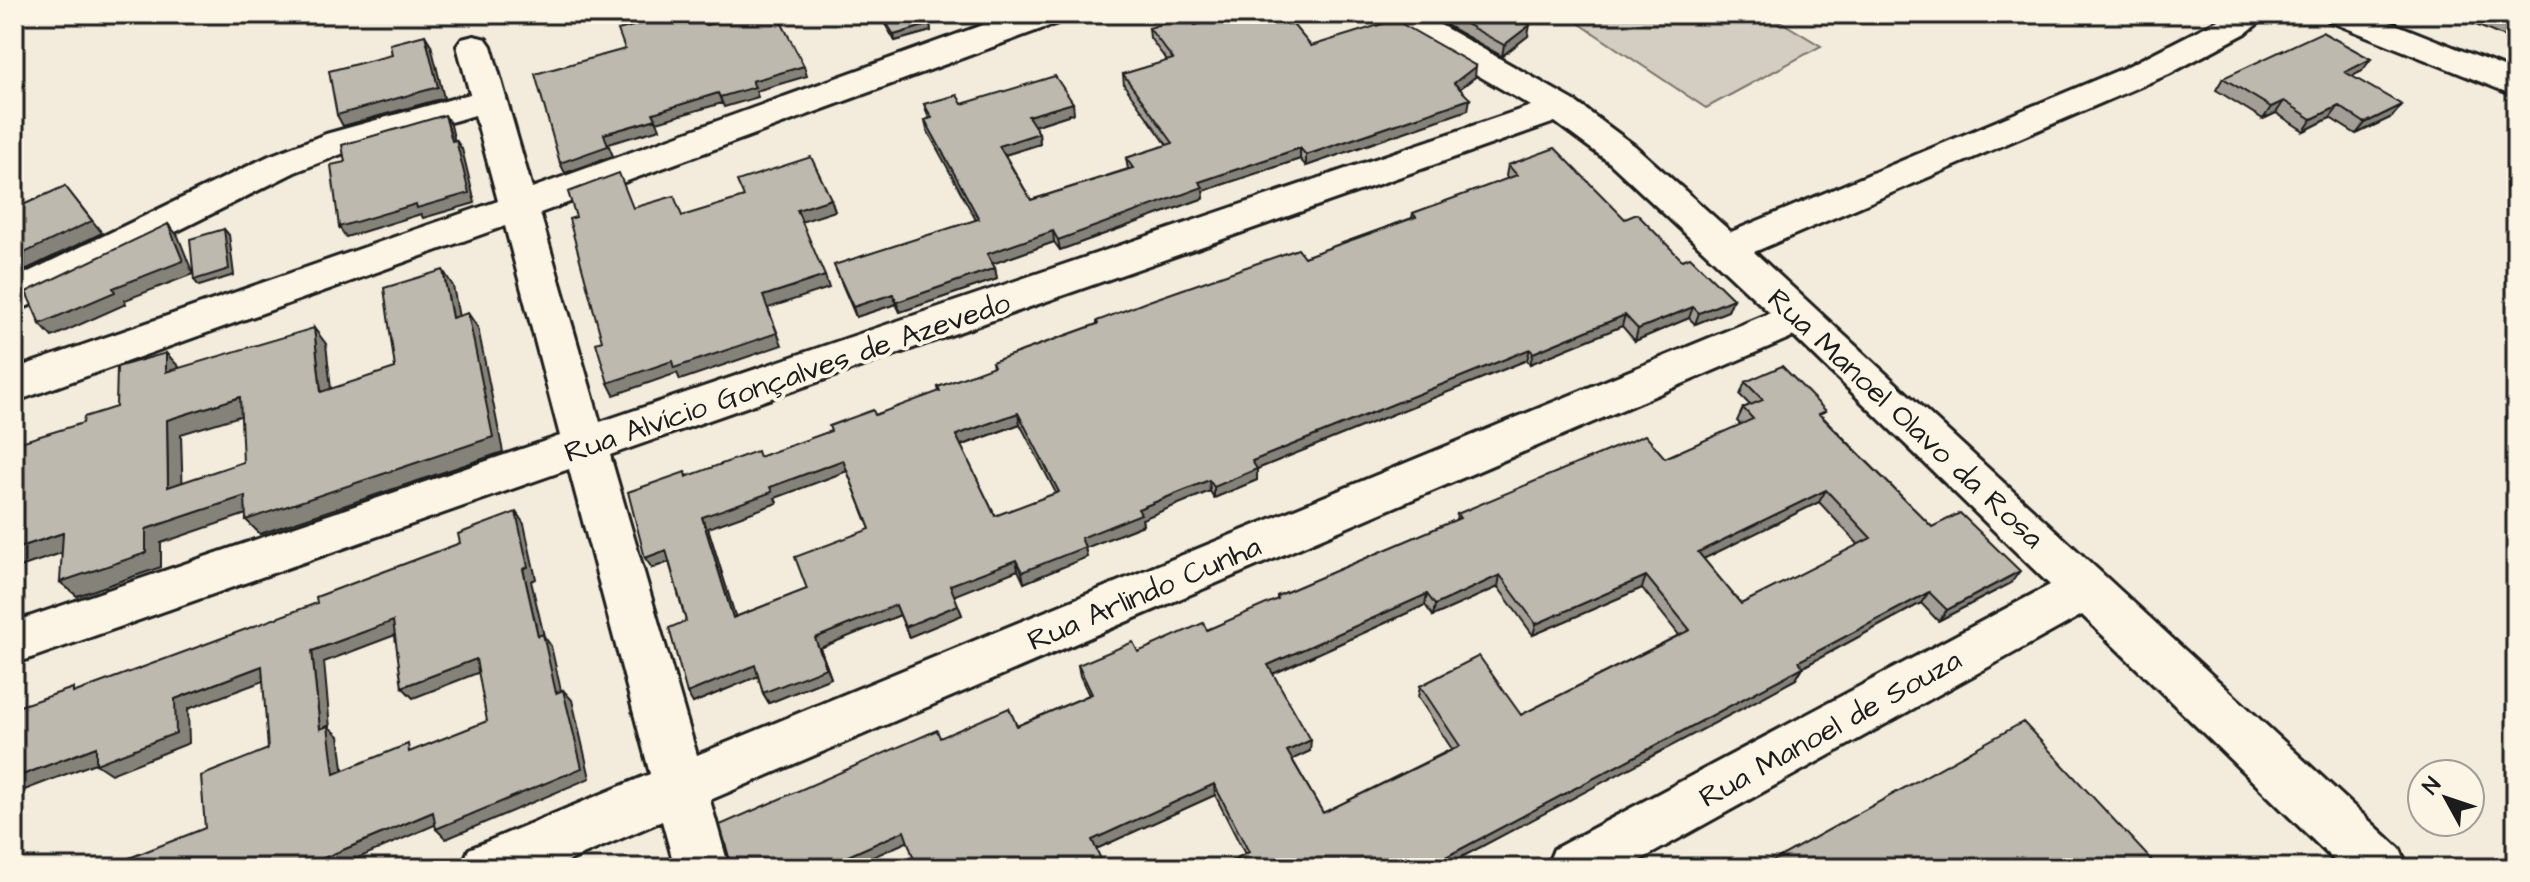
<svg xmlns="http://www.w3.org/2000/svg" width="2530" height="882" font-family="'Architects Daughter',sans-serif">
  <rect width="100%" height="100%" fill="#f3ecdd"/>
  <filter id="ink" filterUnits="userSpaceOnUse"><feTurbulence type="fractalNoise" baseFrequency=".0125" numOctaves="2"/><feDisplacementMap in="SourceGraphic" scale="16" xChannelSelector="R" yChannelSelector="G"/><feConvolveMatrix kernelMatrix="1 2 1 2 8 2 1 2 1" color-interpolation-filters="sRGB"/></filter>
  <g filter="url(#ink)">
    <!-- green -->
    <path fill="#d3cec1" stroke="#78756e" stroke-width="2" d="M1565 14H1768L1821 46 1706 108Z"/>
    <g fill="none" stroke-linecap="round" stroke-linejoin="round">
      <defs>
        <path id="minor" d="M1013 14H1068L1063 21 540 213 600 422 1531 106 1384 21 1379 14H1421L1573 100 1635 146 1731 232 2124 68 2230 14H2270L2246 33 2169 74 1754 252 2400 849 2408 868H2342L2082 615 1626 868H1546L1554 849 2050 585 1794 336 710 800 729 868H675L662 821 552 868H461L469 849 650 774 569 469 14 664V622L560 436 505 226 14 402V369L498 201 475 115 352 150 295 172 28 306 14 310V279L269 156 326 134 470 94 457 46 462 39 474 36 486 39 491 46 532 188ZM1555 122 1609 162 1770 313 697 755 610 455Z"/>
        <path id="primary" d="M2324 14H2370L2516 72V96L2329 21Z"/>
      </defs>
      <!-- minor casing -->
      <use href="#minor" stroke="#1c1c1c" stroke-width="6"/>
      <!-- primary casing -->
      <use href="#primary" stroke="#1c1c1c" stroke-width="6"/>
      <!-- minor -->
      <use href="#minor" fill="#fcf5e5" fill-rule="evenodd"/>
      <!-- primary -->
      <use href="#primary" fill="#fcf5e5" fill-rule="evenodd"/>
    </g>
    <!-- wall -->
    <path fill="#a39f96" stroke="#1c1c1c" stroke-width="2" fill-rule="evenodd" d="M879 14H923L930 24 931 31 895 41Z
      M1435 14H1506L1528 36 1502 56 1434 18Z
      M2450 14H2516V42Z
      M1195 25 1475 77 1459 89 1468 110 1306 166 1300 159 1203 191 1204 198 1060 250 1054 242 992 264 995 268 997 279 900 312 896 304 856 317 834 265 976 220 927 130 925 120 929 119 924 104H962L1074 113 1034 126 1039 133 1040 144 1005 155 1031 200 1128 169 1126 158 1167 145 1124 85 1123 74 1167 61 1150 38 1149 28Z
      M2362 71 2352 76 2392 117 2356 134 2330 118 2304 131 2276 113 2263 119 2216 90 2223 78Z
      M1508 165 1625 219 1682 260 1733 299 1728 311 1695 324 1689 318 1635 341 1622 326 1530 364 1527 360 1257 469V480L1214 498 1210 491 1142 519 1143 525 1085 548 1087 557 1024 583 1018 570 954 595 962 615 909 637 900 615 820 648 831 678 769 703 763 693 758 676 693 703 686 621 669 562 652 568 685 472 687 476 760 457 939 392 938 387 993 367 992 362 1097 324V321L1304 257 1412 218 1413 213 1508 179 1506 176ZM1020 424 1056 493 995 516 961 446ZM847 471 870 529 807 589 735 617 708 528 777 503 775 498Z
      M1745 382 1823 417 1932 527 2011 583 1938 621 1921 603 1803 667 1796 679 1441 868H1217L1245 854 1215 795 1096 849 907 841 848 868 940 738 1017 726 1089 695 1080 676 1078 665 1138 652 1207 630 1277 600V596L1456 520 1457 514 1665 458 1741 425 1737 421 1743 408 1750 405 1740 395ZM1819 502 1859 545 1741 604 1703 559ZM1498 587 1533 635 1642 588 1679 635 1521 715 1420 686 1418 697 1452 749 1323 813 1292 759 1310 751 1273 674 1425 605 1433 616Z"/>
    <!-- shaded-wall -->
    <path fill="#85827a" stroke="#1c1c1c" stroke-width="2" d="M930 24 931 31 895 41 894 35Z
      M1530 25 1528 36 1502 56 1504 45Z
      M425 35 431 45 444 98 343 126 337 115Z
      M2371 59 2362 71 2336 84 2345 72Z
      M804 66 807 76 756 91 758 97 724 107 720 97 752 81Z
      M1476 66 1475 77 1453 94 1454 83Z
      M718 93 722 103 657 122 653 113Z
      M1470 99 1468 110 1306 166V155Z
      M2284 101 2276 113 2263 119 2271 107Z
      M1073 103 1074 113 1030 127 1028 116Z
      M2402 105 2392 117 2356 134 2365 123Z
      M2339 106 2330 118 2304 131 2312 119Z
      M445 115 451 125 457 151 452 141Z
      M656 119 660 129 608 144 613 156 565 173 560 163 604 134Z
      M1039 133 1040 144 1001 156 999 146Z
      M456 140 462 149 475 203 423 218 421 214 346 237 339 227Z
      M1300 148V159L1203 191 1204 198 1060 250 1058 240 1199 182Z
      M65 186 102 233 23 271 14 262V258Z
      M831 199 835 211 801 222 797 210Z
      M168 224 178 236 193 274 125 300 126 304 52 337 40 324 113 288Z
      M224 229 229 235 234 275 199 286 194 280Z
      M1053 231 1054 242 989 265 987 254Z
      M995 268 997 279 900 312 897 302Z
      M443 270 453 286 462 333 452 318Z
      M825 276 829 288 768 308 782 345 680 380 677 373 614 395 608 383 763 296Z
      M893 294 896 304 856 317 853 307Z
      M1733 299 1728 311 1695 324 1699 313Z
      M1693 307 1689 318 1635 341 1638 329Z
      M468 313 478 328 503 452 260 534 246 520Z
      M1625 315 1622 326 1530 364 1533 353Z
      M314 328 326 344 333 407 321 392Z
      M1530 349 1527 360 1257 469V480L1214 498V487L1252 461Z
      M166 353 180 368 166 372Z
      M240 397 253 412 181 434 183 501 168 487 167 420Z
      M1018 413 1020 424 959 446 956 435Z
      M843 460 847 471 775 498 777 503 708 528 739 628 733 618 702 517 770 487Z
      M1209 480 1210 491 1142 519 1143 525 1085 548 1087 557 1024 583 1022 572 1081 538 1138 509Z
      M1826 490 1819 502 1693 564 1698 552Z
      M245 496 258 510 161 543V567L77 596 60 582 146 529Z
      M516 512 524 524 536 579 531 581 544 636 551 646 564 704 556 693 538 636 523 569Z
      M63 533 79 547 14 569V549Z
      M666 550 672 561 652 568 645 558Z
      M1016 560 1018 570 953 596 950 585Z
      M2020 571 2011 583 1938 621 1947 610Z
      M1500 575 1498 587 1433 616 1435 605Z
      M1646 576 1642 588 1533 635 1536 624Z
      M1929 592 1921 603 1792 673 1799 661Z
      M1427 594 1425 605 1268 676V665Z
      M896 605 900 615 820 648 831 678 769 703 763 693 815 638Z
      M958 605 962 615 909 637 905 627Z
      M393 621 403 632 324 662 330 728 339 736 345 784 334 774 320 729 312 651Z
      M476 659 485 670 413 698 402 687Z
      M755 665 761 675 693 703 687 693Z
      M262 666 274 677 188 709 189 743 111 774 96 764 175 699Z
      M1803 667 1796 679 1743 708 1441 868H1425Z
      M563 690 572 700 590 778 446 839 436 829Z
      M1311 740 1310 751 1287 762V751Z
      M96 747 111 757 14 794V778Z
      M1214 784 1215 795 1094 850 1092 840Z
      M433 812 444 821 335 868H300Z
      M904 831 909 841 848 868H821Z"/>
    <!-- building -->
    <path fill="#beb9ae" stroke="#1c1c1c" stroke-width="2" fill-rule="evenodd" d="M665 14H700L706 25 749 14H777L804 66 752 81 755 87 720 97 718 93 653 113 656 119 604 134 608 146 560 163 535 74 625 49 618 30 666 17Z
      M881 14H923L930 24 894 35Z
      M1235 14H1284L1311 46 1395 20 1476 66 1454 83 1470 99 1306 155 1300 148 1199 182 1203 187 1058 240 1053 231 987 254 995 268 897 302 893 294 853 307 834 265 979 219 925 120 932 118 924 104 957 95 962 104 1055 76 1073 103 1028 116 1039 133 999 146 1031 200 1133 168 1126 158 1173 143 1123 74 1173 59 1149 28 1188 16 1195 25Z
      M1448 14H1506L1530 25 1504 45Z
      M2489 14H2516V25Z
      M2322 32 2371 59 2345 72 2402 105 2365 123 2339 106 2312 119 2284 101 2271 107 2223 78Z
      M425 35 438 87 337 115 329 71 392 55 390 44Z
      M445 115 452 141 456 140 469 193 417 208 416 204 339 227 331 165 345 162 342 145Z
      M1555 148 1625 219 1637 214 1682 260 1690 257 1733 299 1699 313 1693 307 1638 329 1625 315 1533 353 1530 349 1252 461 1257 469 1214 487 1209 480 1138 509 1141 514 1081 538 1085 547 1022 572 1016 560 950 585 958 605 905 627 896 605 815 638 826 668 763 693 755 665 687 693 669 628 686 621 666 550 645 558 628 492 685 472 686 477 757 451 759 457 831 431 829 426 873 410 875 415 940 391 938 387 994 366 992 362 1098 324 1097 321 1149 301 1298 249 1304 257 1416 217 1413 213 1517 175 1508 165ZM1018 413 1059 492 995 516 956 435ZM843 460 870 529 795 557 807 589 733 618 702 517 772 492 770 487Z
      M811 157 831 199 797 210 825 276 763 296 777 333 674 368 672 361 608 383 596 343 602 341 569 219 576 217 568 192 619 173 633 208 674 196 682 216 744 197 737 181Z
      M65 186 92 221 14 258V209Z
      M168 224 183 261 113 288 115 292 40 324 26 292Z
      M224 229 229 269 194 280 190 239Z
      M443 270 452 318 468 313 493 437 246 520 245 496 146 529V553L60 582 63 533 14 549V444L83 423 84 417 116 407 117 367 166 353V372L314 328 321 392 395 368 384 288ZM240 397 243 462 168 487 167 420Z
      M1782 366 1826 411 1819 414 1932 527 1960 513 2020 571 1947 610 1929 592 1799 661 1803 667 1425 868H1217L1249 852 1214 784 1092 840 1105 868H917L904 831 821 868H732L720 825 937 730 940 738 1009 708 1017 726 1092 694 1078 665 1133 642 1138 652 1203 623 1207 630 1278 599 1277 596 1460 518 1457 514 1645 435 1665 458 1753 419 1743 408 1763 400 1745 382ZM1826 490 1871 538 1741 604 1698 552ZM1500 575 1536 624 1646 576 1690 630 1521 715 1479 656 1420 686 1460 746 1323 813 1287 751 1311 740 1268 665 1427 594 1435 605Z
      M516 512 528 567 523 569 538 636 543 634 556 693 563 690 582 768 436 829 433 812 300 868H104L205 828 201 776 268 749 262 666 175 699 176 733 96 764V747L14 778V708L73 688V693L317 603 316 597 460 543 458 534ZM393 621 402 687 476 659 487 721 409 752 408 744 334 774 328 726 320 729 312 651Z
      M2023 722 2156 865 2151 868H1760Z"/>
  </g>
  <g text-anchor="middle" stroke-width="8" stroke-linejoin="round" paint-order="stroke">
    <!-- street labels -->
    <g font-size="30" fill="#1c1c1c" stroke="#fcf5e5">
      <text transform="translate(787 377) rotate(-19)" y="10">Rua Alvício Gonçalves de Azevedo</text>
      <text transform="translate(1906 418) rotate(43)" y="10">Rua Manoel Olavo da Rosa</text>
      <text transform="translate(1144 593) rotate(-23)" y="10">Rua Arlindo Cunha</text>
      <text transform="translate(1830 728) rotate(-29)" y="10">Rua Manoel de Souza</text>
    </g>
  </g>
  <!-- margin -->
  <rect width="2530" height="882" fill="none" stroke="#fcf5e5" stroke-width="48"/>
  <rect x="24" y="24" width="2482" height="834" fill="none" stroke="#1c1c1c" stroke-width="3" filter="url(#ink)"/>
  <!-- north arrow -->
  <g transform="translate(2446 798) rotate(310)"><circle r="38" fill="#fcf5e5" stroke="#a29e95" stroke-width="2"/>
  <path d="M0-6L14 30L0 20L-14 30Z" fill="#1c1c1c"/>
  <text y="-12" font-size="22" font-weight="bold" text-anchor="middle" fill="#1c1c1c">N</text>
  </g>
</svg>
